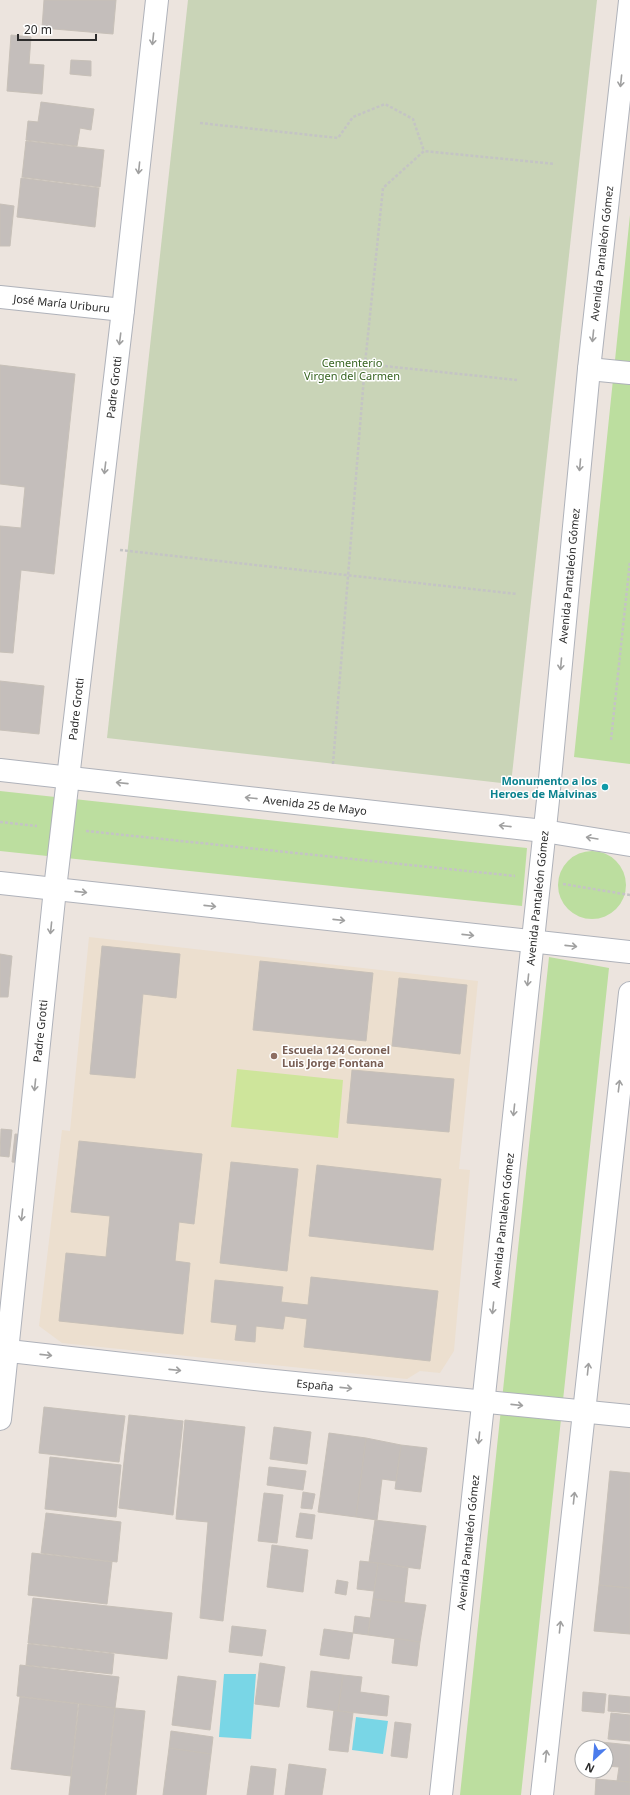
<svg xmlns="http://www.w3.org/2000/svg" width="630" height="1795" font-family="'Noto Sans',sans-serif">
  <rect width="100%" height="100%" fill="#ece4de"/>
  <!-- education -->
  <path fill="#ecdfcf" d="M89 937 478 981 459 1169 470 1170 454 1351 440 1373 420 1371 407 1379 62 1343 39 1326 62 1130 70 1131Z"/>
  <!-- green -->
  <path fill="#bcde9f" d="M630 215V764L574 757Z
    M0 791 527 848 522 906 0 851Z
    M558 885a34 34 0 1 1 68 0a34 34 0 1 1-68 0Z
    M549 957 609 968 521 1795H460Z"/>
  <!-- cemetery -->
  <path fill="#c9d4b7" d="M188 0H597L511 784 107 738Z"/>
  <!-- pitch -->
  <path fill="#cee59b" d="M237 1069 343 1080 338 1138 231 1127Z"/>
  <!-- water -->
  <path fill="#79d6e6" d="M224 1674H256L251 1739 219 1737Z
    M356 1717 388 1721 383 1754 352 1750Z"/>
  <!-- building -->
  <path fill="#c4bebb" stroke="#c7c0b8" d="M44 0H116L113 34 42 28Z
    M11 35 31 37 29 64 44 65 42 94 7 91Z
    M71 60 91 61V76L70 74Z
    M41 102 94 109 91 130 80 128 77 146 26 140 28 121 38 122Z
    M26 141 104 150 100 187 22 177Z
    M21 178 99 188 95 227 17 217Z
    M0 204 14 206 10 246H0Z
    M0 365 75 374 54 574 21 570 13 653 0 652V526L21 528 25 487 0 484Z
    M0 681 44 686 39 734 0 730Z
    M102 946 180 954 176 998 143 994 135 1078 90 1074Z
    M0 954 12 956 8 997H0Z
    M260 961 373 973 366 1041 253 1030Z
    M399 978 467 985 460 1054 392 1046Z
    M352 1070 454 1079 449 1132 347 1123Z
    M1 1129 12 1130 9 1157 0 1156Z
    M15 1134 27 1135 24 1163 12 1162Z
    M79 1141 202 1154 194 1224 179 1222 175 1261 190 1263 183 1334 59 1321 66 1253 106 1257 110 1216 71 1212Z
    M231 1162 298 1169 287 1271 220 1263Z
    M317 1165 441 1179 433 1250 309 1236Z
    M311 1277 438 1291 430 1361 304 1347 307 1319 285 1316 283 1329 256 1326 255 1342 235 1340 237 1325 211 1322 215 1280 283 1287 281 1302 308 1305Z
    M44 1407 125 1416 119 1462 39 1453Z
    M129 1415 183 1421 173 1515 119 1508Z
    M185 1420 245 1427 223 1621 200 1618 208 1522 176 1519Z
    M274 1427 311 1432 307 1464 270 1459Z
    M329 1433 366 1438 356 1517 318 1512Z
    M366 1438 401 1445 396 1481 382 1479 377 1520 356 1517Z
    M401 1445 427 1448 421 1492 395 1489Z
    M50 1457 121 1465 116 1517 45 1509Z
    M269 1467 306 1471 303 1490 267 1485Z
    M610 1471 630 1473V1588L599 1585Z
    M303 1492 315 1494 312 1509 301 1508Z
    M264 1493 283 1495 277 1543 258 1541Z
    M46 1513 121 1522 117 1562 41 1553Z
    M300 1513 315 1515 312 1539 296 1537Z
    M375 1520 426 1526 420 1569 369 1562Z
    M272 1545 308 1550 303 1592 267 1587Z
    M32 1553 112 1562 107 1604 28 1595Z
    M360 1561 378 1563 374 1591 357 1589Z
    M378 1563 408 1568 404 1603 373 1599Z
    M337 1580 348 1582 346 1595 335 1593Z
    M599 1585 630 1588V1634L594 1631Z
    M33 1598 172 1613 167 1659 28 1643Z
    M373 1599 426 1605 420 1642 368 1635Z
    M355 1616 370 1618 368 1635 353 1633Z
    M232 1626 266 1630 262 1656 229 1652Z
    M324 1629 353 1633 349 1659 320 1655Z
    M395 1638 420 1642 417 1666 392 1663Z
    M28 1644 114 1654 112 1674 26 1665Z
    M260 1663 285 1667 279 1707 255 1704Z
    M20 1665 119 1677 115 1708 17 1696Z
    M311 1671 343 1675 338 1711 307 1707Z
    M343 1675 362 1677 360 1692 389 1696 387 1716 338 1711Z
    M178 1676 216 1681 210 1730 172 1725Z
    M583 1692 606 1694 604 1713 582 1711Z
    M609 1695 630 1697V1713L608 1711Z
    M20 1697 78 1704 71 1776 11 1769Z
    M79 1704 115 1708 105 1795H69Z
    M115 1708 145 1711 136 1795H106Z
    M334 1710 353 1713 348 1752 329 1750Z
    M611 1713 630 1715V1741L608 1739Z
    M395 1722 411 1724 407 1758 391 1756Z
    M171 1731 213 1737 211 1754 169 1748Z
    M601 1742 630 1745V1782L617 1781 619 1767 606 1766V1747H600Z
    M169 1748 211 1754 206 1795H163Z
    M289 1764 326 1769 322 1795H285Z
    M251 1766 276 1769 273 1795H247Z
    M596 1779 630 1782V1795H595Z"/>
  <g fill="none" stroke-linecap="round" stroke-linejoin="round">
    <defs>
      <g id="minor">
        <path id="s1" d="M0 297 123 310"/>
        <path d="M589 369 630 373"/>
        <path id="s2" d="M0 1350 264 1380 630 1416"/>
        <path id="s3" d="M0 1419 55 889 123 310 157 0"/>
      </g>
      <g id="secondary">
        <path id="s4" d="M0 770 544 831 630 845"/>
        <path d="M0 883 630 952"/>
        <path id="s5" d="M441 1795 548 800 589 369 630 1"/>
        <path d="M542 1795 630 993"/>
      </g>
    </defs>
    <!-- minor casing -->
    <use href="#minor" stroke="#afb2ba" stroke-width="24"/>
    <!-- secondary casing -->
    <use href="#secondary" stroke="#afb2ba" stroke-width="24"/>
    <!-- path -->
    <path stroke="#c4c4c4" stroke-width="2.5" stroke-dasharray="3 2" stroke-linecap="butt" d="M200 123 338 138 353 117 385 104 413 119 424 151
      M365 364 517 380
      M120 550 517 594
      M611 740 630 561
      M333 764 365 364 383 188 424 151 555 164
      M0 822 37 826
      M86 831 515 876
      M563 884 630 895"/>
    <!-- minor -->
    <use href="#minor" stroke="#fff" stroke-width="22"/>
    <!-- secondary -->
    <use href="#secondary" stroke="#fff" stroke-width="22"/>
  </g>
  <!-- one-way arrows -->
  <defs><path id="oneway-shaft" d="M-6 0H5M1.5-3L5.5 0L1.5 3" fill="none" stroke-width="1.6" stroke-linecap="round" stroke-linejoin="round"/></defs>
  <g stroke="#a0a0a0">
    <use href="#oneway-shaft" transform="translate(153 39) rotate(96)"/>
    <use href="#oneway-shaft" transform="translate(621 81) rotate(96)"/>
    <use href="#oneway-shaft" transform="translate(139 168) rotate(96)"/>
    <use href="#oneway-shaft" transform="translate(593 336) rotate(96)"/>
    <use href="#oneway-shaft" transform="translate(120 339) rotate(97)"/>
    <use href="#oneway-shaft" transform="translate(580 465) rotate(95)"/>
    <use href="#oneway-shaft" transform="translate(105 468) rotate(97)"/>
    <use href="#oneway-shaft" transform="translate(561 664) rotate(95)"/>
    <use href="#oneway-shaft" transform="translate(122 783) rotate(-174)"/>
    <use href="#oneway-shaft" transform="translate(251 798) rotate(-174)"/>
    <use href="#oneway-shaft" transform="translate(505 826) rotate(-174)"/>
    <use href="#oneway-shaft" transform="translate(592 838) rotate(-171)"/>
    <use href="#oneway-shaft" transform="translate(81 892) rotate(6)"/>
    <use href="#oneway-shaft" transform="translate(210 906) rotate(6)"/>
    <use href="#oneway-shaft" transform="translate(339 920) rotate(6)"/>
    <use href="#oneway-shaft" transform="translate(51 928) rotate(96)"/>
    <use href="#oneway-shaft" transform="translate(468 935) rotate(6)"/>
    <use href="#oneway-shaft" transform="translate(571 946) rotate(6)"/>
    <use href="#oneway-shaft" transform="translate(528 980) rotate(96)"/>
    <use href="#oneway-shaft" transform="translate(35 1085) rotate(96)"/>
    <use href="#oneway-shaft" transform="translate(619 1086) rotate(-83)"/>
    <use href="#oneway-shaft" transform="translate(514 1110) rotate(96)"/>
    <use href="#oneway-shaft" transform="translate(22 1215) rotate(96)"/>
    <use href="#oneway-shaft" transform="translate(493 1308) rotate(96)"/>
    <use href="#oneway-shaft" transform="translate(46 1355) rotate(6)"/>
    <use href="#oneway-shaft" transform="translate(588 1369) rotate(-84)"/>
    <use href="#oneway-shaft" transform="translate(175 1370) rotate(6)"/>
    <use href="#oneway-shaft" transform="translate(346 1388) rotate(6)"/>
    <use href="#oneway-shaft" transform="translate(517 1405) rotate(6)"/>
    <use href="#oneway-shaft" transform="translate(479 1438) rotate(96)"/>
    <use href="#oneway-shaft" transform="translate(574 1498) rotate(-84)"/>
    <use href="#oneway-shaft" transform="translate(560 1627) rotate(-84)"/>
    <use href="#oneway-shaft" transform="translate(546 1756) rotate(-84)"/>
  </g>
  <!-- markers -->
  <circle fill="#0f9aa8" stroke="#fff" stroke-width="1.5" cx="605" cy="787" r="4"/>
  <circle fill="#8d6e63" stroke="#fff" stroke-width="1.5" cx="274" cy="1056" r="4"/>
  <g text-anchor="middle" stroke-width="3" stroke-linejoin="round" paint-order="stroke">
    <!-- street labels -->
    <g font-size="11" fill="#2b2b2b" stroke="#fff">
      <text dy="4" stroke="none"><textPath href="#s5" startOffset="1550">Avenida Pantaleón Gómez</textPath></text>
      <text dy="4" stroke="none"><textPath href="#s1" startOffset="62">José María Uriburu</textPath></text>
      <text dy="4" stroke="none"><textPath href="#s3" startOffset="1038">Padre Grotti</textPath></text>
      <text dy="4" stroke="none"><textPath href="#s5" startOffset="1226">Avenida Pantaleón Gómez</textPath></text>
      <text dy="4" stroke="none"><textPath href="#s3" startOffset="714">Padre Grotti</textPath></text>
      <text dy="4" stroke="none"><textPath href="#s4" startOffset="317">Avenida 25 de Mayo</textPath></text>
      <text dy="4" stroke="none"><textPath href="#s5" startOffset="902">Avenida Pantaleón Gómez</textPath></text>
      <text dy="4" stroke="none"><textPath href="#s3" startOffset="390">Padre Grotti</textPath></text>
      <text dy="4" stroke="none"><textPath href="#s5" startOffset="578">Avenida Pantaleón Gómez</textPath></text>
      <text dy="4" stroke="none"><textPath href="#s2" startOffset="317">España</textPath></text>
      <text dy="4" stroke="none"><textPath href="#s5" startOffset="254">Avenida Pantaleón Gómez</textPath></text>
    </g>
    <!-- park labels -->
    <g font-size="11" fill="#366320" stroke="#fff">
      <text x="352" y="367">Cementerio<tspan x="352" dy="13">Virgen del Carmen</tspan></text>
    </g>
    <!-- culture labels -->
    <g font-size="11" font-weight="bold" fill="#0d838f" stroke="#fff" text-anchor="end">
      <text x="597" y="785">Monumento a los<tspan x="597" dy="13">Heroes de Malvinas</tspan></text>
    </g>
    <!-- education labels -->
    <g font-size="11" font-weight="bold" fill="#785e54" stroke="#fff" text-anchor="start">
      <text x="282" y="1054">Escuela 124 Coronel<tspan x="282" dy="13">Luis Jorge Fontana</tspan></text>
    </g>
  </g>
  <!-- north arrow -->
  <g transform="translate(594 1759) rotate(206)"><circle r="19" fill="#ffffff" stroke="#aaaaaa"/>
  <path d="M0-3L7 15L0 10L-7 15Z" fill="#4b7cec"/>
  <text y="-6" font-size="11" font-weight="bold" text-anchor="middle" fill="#2b2b2b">N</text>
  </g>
  <!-- scale -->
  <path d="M18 34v6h78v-6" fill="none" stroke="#2b2b2b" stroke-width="2"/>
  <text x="24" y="34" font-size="12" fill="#2b2b2b" stroke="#ffffff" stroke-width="3" paint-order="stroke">20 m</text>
</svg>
